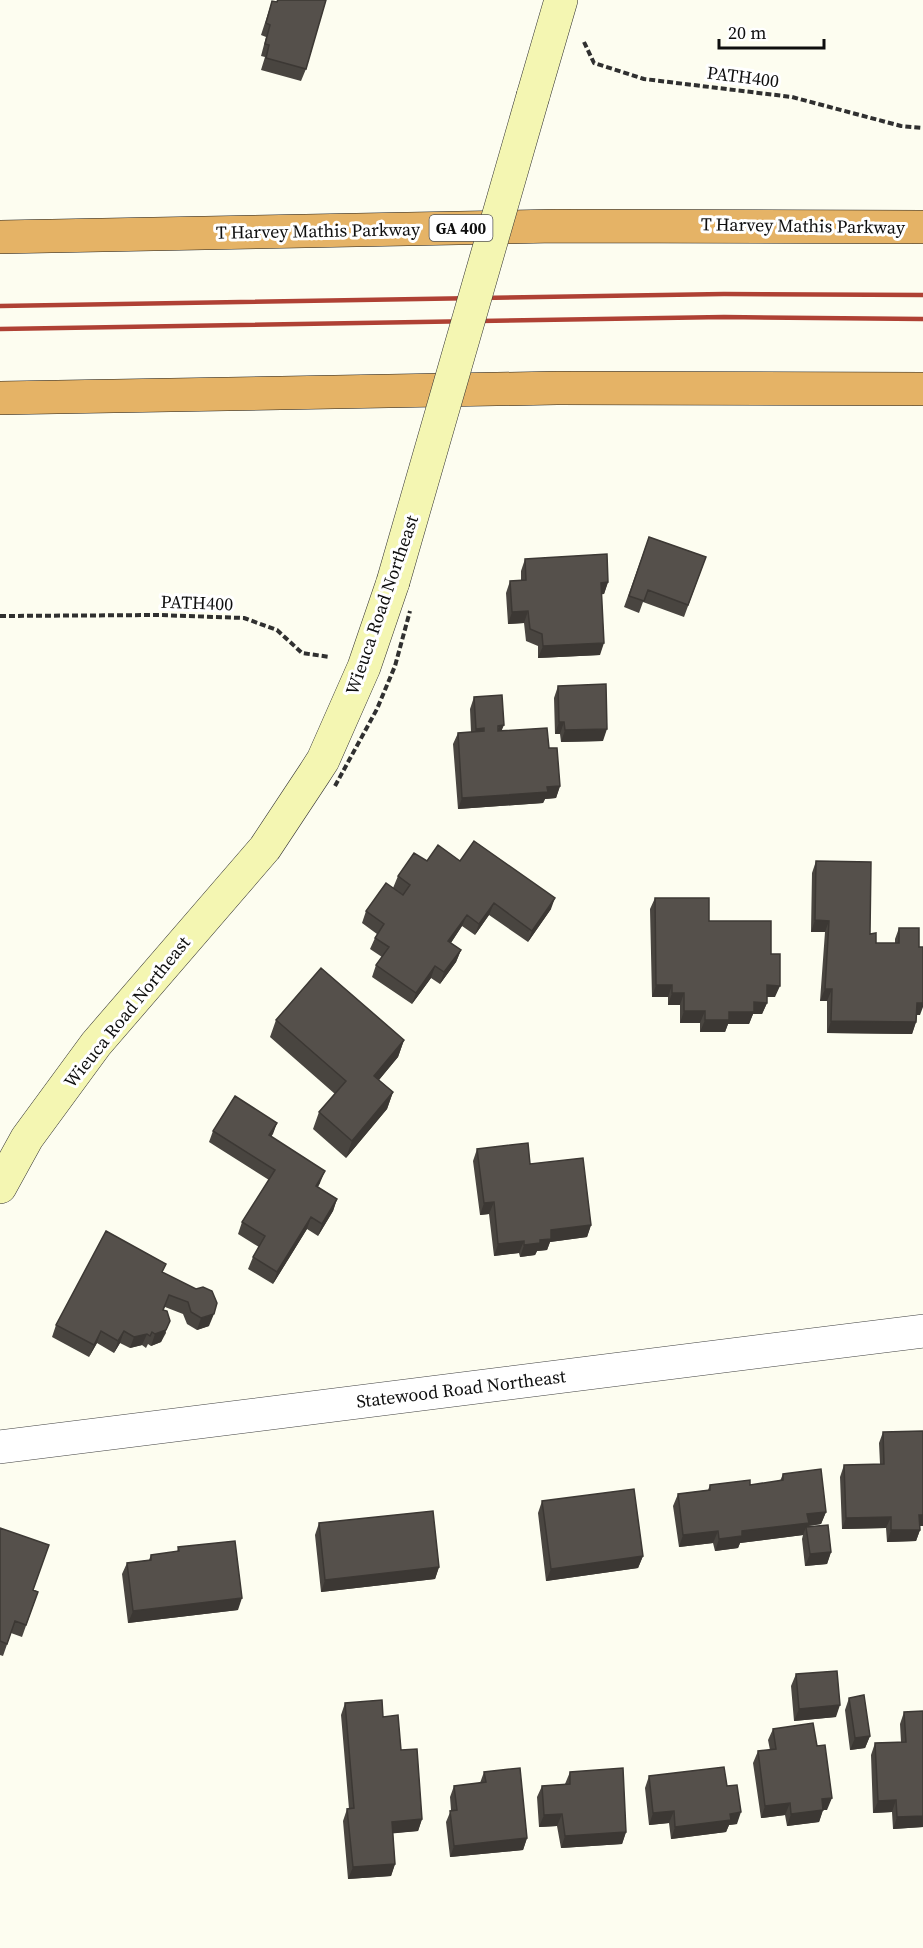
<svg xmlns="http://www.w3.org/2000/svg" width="923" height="1948" font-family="'Source Serif 4',serif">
  <rect width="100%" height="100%" fill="#fdfdf0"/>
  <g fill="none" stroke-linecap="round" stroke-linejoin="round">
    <defs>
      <path id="street" d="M0 1447 923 1331"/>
      <path id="secondary" d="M533 96 561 0
        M0 1187 27 1138 96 1044 265 848 314 774 323 760 364 667 393 582"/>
      <path id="highway" d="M0 237 556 226 923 227
        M0 398 557 388 923 389"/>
    </defs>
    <!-- street casing -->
    <use href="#street" stroke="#414141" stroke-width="34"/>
    <!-- secondary casing -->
    <use href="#secondary" stroke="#303030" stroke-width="34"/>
    <!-- highway casing -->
    <use href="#highway" stroke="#1f1f1f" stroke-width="34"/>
    <!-- path -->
    <path stroke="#303030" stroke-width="4" stroke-dasharray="6 3" stroke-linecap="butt" d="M584 42 594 63 644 79 792 97 901 126 923 128
      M0 616 159 615 244 618 277 630 302 653 330 657"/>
    <!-- street -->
    <use href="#street" stroke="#fff" stroke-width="33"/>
    <!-- secondary -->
    <use href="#secondary" stroke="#f4f6b2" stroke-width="33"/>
    <!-- highway -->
    <use href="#highway" stroke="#e5b366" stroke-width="33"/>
    <!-- rail -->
    <path stroke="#af4134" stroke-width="4.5" d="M0 306 724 294 923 295
      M0 329 724 317 923 319"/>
    <defs>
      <path id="secondary-bridge" d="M393 582 533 96"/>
    </defs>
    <!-- secondary-bridge casing -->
    <use href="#secondary-bridge" stroke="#303030" stroke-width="34" stroke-linecap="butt"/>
    <!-- path-bridge -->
    <path stroke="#303030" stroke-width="4" stroke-dasharray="6 3" stroke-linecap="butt" d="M335 786 377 709 395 666 410 611"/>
    <!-- secondary-bridge -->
    <use href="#secondary-bridge" stroke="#f4f6b2" stroke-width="33"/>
  </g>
  <!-- wall -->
  <path fill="#494540" d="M277 0H326L306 69 301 81 261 70 265 57 261 56 266 37 261 35 272 1 276 2Z
    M649 537 706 557 684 617 643 602 639 613 624 607Z
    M525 559 608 582 604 594H602L600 655 538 658V646L526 641 524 623 508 624 506 593 510 581H521V571Z
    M558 686 603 741 561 742 560 734H555L554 698Z
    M474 697 501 731 549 748 560 786 556 798 545 799 543 803 458 809 453 744 458 733 471 732 470 709Z
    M427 861H460L551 909 528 942 489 915 475 935 462 926 451 943 461 950 456 962 440 984 431 978 412 1004 372 977 376 965 382 957 370 949 375 938 377 934 362 923 366 911 403 895 393 888 398 876Z
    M816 861 876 943H895V939L899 928 920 1015H917L916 1022 912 1034 827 1033V1001H820L825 932H811L812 873Z
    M655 898 709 921 771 954 775 997H767V1003L762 1014H753L749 1024H728L725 1032H700V1023H680V1005H668V997H652L650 909Z
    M276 1020 404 1040 398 1057 379 1080 393 1092 387 1109 346 1158 313 1129 319 1112 335 1094 270 1037Z
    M277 1123 271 1137 320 1183 318 1187 337 1199 333 1211 318 1236 307 1229 273 1284 248 1269 253 1257 259 1247 238 1234 242 1222 269 1180 209 1142 213 1131Z
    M477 1149 530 1164 591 1225 587 1237 550 1242 547 1250 537 1251 535 1255 520 1257 519 1253 494 1256 489 1214 480 1215 473 1161Z
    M163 1272 209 1326 197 1330 187 1324 183 1314 165 1307 163 1310 166 1333 161 1342 151 1346 148 1344 146 1348 142 1345 130 1348 120 1343 114 1353 97 1343 89 1357 52 1337 56 1325Z
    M883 1432 920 1526V1530L916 1541 887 1542 886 1528 842 1529 840 1477 844 1465 880 1464 879 1443Z
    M783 1474 826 1512 821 1524 808 1526 807 1527 831 1552 827 1564 805 1566 802 1539 803 1535 740 1543 738 1548 715 1551 713 1543 679 1547 673 1506 678 1494 708 1490 710 1485H750L780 1481Z
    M542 1501 643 1556 638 1568 546 1581 538 1513Z
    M319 1523 439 1567 435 1579 321 1592 315 1535Z
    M0 1528 33 1590 38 1592 22 1637 11 1633 3 1656 0 1655Z
    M178 1547 238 1610 128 1623 122 1574 127 1563 149 1560 151 1555 177 1552Z
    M796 1674 836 1717 794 1721 791 1686Z
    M849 1698 870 1736 865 1748 850 1750 845 1710Z
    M345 1703 383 1717 401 1750 422 1819 418 1831 393 1833 395 1864 391 1876 348 1879 343 1821 347 1809H349L341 1715Z
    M904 1712 923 1827 893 1829 892 1812 873 1813 871 1755 875 1743 901 1742 900 1724Z
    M773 1729 817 1746 827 1810H823L819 1822 787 1826 785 1815 761 1818 753 1763 758 1751 770 1750 768 1740Z
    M484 1772 527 1838 523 1850 450 1857 446 1822 451 1810 450 1797 454 1786 480 1783Z
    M570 1772 626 1832 622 1844 561 1848 557 1826 539 1827 537 1797 542 1786 565 1784Z
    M649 1776 727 1786 737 1824 729 1825 726 1832 671 1839 669 1823 649 1825 645 1788Z"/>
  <!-- shaded-wall -->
  <path fill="#3c3834" d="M608 582 604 594 597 595 601 583Z
    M528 611 524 623 508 624 512 612Z
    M604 643 600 655 538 658 543 646Z
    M559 722H564L560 734H555Z
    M504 725 499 737 498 726Z
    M484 728 480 740H472L476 729Z
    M607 729 603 741 561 742 565 730Z
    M560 786 556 798 545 799 543 803 458 809 462 798 547 787Z
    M555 898 551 909 528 942 532 931Z
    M494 903 489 915 475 935 479 924Z
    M467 915 462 926 444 953 448 941Z
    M815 920 829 921 825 932H811Z
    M461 950 456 962 440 984 444 972Z
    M435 966 431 978 412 1004 416 993Z
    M656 985H672L668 997H652Z
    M767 985 780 986 775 997H763Z
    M825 989H832L827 1001H820Z
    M672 993H684L680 1005H668Z
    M754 1002 767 1003 762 1014H753L749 1024H728L725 1032H700L705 1020 729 1012Z
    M917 1003H923V1007L920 1015H913Z
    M684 1011H705L700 1023H680Z
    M831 1021 916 1022 912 1034 827 1033Z
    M404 1040 398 1057 368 1093 374 1076Z
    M393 1092 387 1109 346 1158 352 1141Z
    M277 1123 273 1134 264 1147 269 1135Z
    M325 1171 320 1183 311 1197 316 1186Z
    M337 1199 333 1211 318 1236 322 1224Z
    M494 1202 489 1214 480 1215 484 1203Z
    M311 1217 307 1229 273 1284 277 1272Z
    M591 1225 587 1237 550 1242 547 1250 537 1251 535 1255 520 1257 524 1245 551 1230Z
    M524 1241 519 1253 494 1256 498 1244Z
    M214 1314 209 1326 197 1330 201 1318Z
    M170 1321 161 1342 151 1346 155 1334Z
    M101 1331 97 1343 89 1357 94 1345Z
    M124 1331 120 1343 114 1353 118 1341Z
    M147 1334 142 1345 130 1348 134 1337Z
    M826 1512 821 1524 808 1526 806 1529V1527L803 1535 740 1543 738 1548 715 1551 719 1539 742 1531 807 1514Z
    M919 1515H923V1526H915Z
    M891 1517 886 1528 842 1529 846 1518Z
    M891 1530H920L916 1541 887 1542Z
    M718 1531 713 1543 679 1547 683 1535Z
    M831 1552 827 1564 805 1566 810 1554Z
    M643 1556 638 1568 546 1581 551 1569Z
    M439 1567 435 1579 321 1592 325 1580Z
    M242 1598 238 1610 128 1623 133 1611Z
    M840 1705 836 1717 794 1721 799 1709Z
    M870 1736 865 1748 850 1750 855 1738Z
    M832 1798 827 1810H823L819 1822 787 1826 791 1814 822 1799Z
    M896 1800 892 1812 873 1813 878 1801Z
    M790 1803 785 1815 761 1818 765 1806Z
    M674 1811 669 1823 649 1825 653 1813Z
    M741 1812 737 1824 729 1825 726 1832 671 1839 675 1827 730 1814Z
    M562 1814 557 1826 539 1827 544 1815Z
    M923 1816V1827L893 1829 897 1817Z
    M422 1819 418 1831 387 1834 392 1822Z
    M626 1832 622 1844 561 1848 565 1836Z
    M527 1838 523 1850 450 1857 454 1846Z
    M395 1864 391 1876 348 1879 353 1867Z"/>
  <!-- building -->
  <path fill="#55504b" stroke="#3c3834" stroke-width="1.5" d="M278 0H326L306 69 266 58 269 45 265 44 270 25 266 23 272 1 277 2Z
    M649 537 706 557 688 605 648 590 644 601 629 596Z
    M607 554 608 582 601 583 604 643 543 646 542 634 530 629 528 611 512 612 510 581 526 580 525 559Z
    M606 684 607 729 565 730 564 722H559L558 686Z
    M502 695 504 725 498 726V731L547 728 549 748H557L560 786 547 787 548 792 462 798 458 733 484 731V728L476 729 474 697Z
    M474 841 555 898 532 931 494 903 479 924 467 915 448 941 461 950 444 972 435 966 416 993 376 965 389 947 375 938 384 924 366 911 386 883 403 895 410 885 398 876 414 853 427 861 438 845 460 861Z
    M816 861 871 862 870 934 876 933V943H899V928H919V947H923V1003H917L916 1022 831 1021 832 989H825L829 921 815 920Z
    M655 898H709V921H771V954H780V986L767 985V1003L754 1002V1012H729V1020H705V1011H684V993H672V985H656Z
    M321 968 404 1040 374 1076 393 1092 352 1141 319 1112 346 1081 276 1020Z
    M235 1096 277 1123 269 1135 325 1171 316 1186 337 1199 322 1224 311 1217 277 1272 253 1257 265 1236 242 1222 275 1170 213 1131Z
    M528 1143 530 1164 583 1158 591 1225 551 1230V1239L540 1240V1243L524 1245V1241L498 1244 494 1202 484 1203 477 1149Z
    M106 1231 166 1264 162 1272 196 1289 203 1287 212 1291 217 1303 214 1314 201 1318 191 1312 188 1302 169 1295 163 1310 167 1311 170 1321 166 1330 155 1334 152 1332 150 1336 147 1334 134 1337 124 1331 118 1341 101 1331 94 1345 56 1325Z
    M923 1431V1515H919L920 1530H891V1517L846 1518 844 1465 884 1464 883 1432Z
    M821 1469 826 1512 807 1514 809 1523 742 1531V1536L719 1539 718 1531 683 1535 678 1494 710 1490V1485L750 1480V1485L783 1480V1474Z
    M634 1489 643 1556 551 1569 542 1501Z
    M433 1511 439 1567 325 1580 319 1523Z
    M828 1525 831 1552 810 1554 806 1527Z
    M0 1528 49 1545 33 1590 38 1592 26 1625 15 1621 7 1644 0 1641Z
    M235 1541 242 1598 133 1611 127 1563 151 1560V1555L179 1551 178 1547Z
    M837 1671 840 1705 799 1709 796 1674Z
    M864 1695 870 1736 855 1738 849 1698Z
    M382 1700 383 1717 398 1715 401 1750 417 1749 422 1819 392 1822 395 1864 353 1867 347 1809 354 1808 345 1703Z
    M923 1711V1816L897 1817 896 1800 878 1801 875 1743 906 1742 904 1712Z
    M813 1723 817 1746 825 1745 832 1798 822 1799 823 1810 791 1814 790 1803 765 1806 758 1751 776 1749 773 1729Z
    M724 1767 727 1786 737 1785 741 1812 730 1814 731 1820 675 1827 674 1811 653 1813 649 1776Z
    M520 1768 527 1838 454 1846 450 1811 457 1810 454 1786 486 1782 484 1772Z
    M623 1768 626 1832 565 1836 562 1814 544 1815 542 1786 570 1784V1772Z"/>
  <g text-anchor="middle" stroke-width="6" stroke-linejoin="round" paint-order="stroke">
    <!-- shield labels -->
    <rect fill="#fff" stroke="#565656" stroke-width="1.5" x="429.5" y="215" width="63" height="26" rx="4.5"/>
    <g font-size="16" font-weight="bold" fill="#0e0e0e">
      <text x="461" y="234">GA 400</text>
    </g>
    <!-- street labels -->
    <g font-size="18" fill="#0e0e0e" stroke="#fff">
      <text transform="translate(743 77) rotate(7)" y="6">PATH400</text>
      <text transform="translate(803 226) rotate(1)" y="6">T Harvey Mathis Parkway</text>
      <text transform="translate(318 231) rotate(-1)" y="6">T Harvey Mathis Parkway</text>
      <text transform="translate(197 603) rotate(2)" y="6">PATH400</text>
      <text transform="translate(382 605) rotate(-71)" y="6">Wieuca Road Northeast</text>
      <text transform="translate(127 1012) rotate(-51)" y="6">Wieuca Road Northeast</text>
      <text transform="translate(461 1389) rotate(-7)" y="6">Statewood Road Northeast</text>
    </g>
  </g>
  <!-- scale -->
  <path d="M719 39v9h105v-9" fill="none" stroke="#0e0e0e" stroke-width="3"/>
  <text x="728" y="39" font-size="18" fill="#0e0e0e" stroke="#ffffff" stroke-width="4.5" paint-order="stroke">20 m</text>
</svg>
